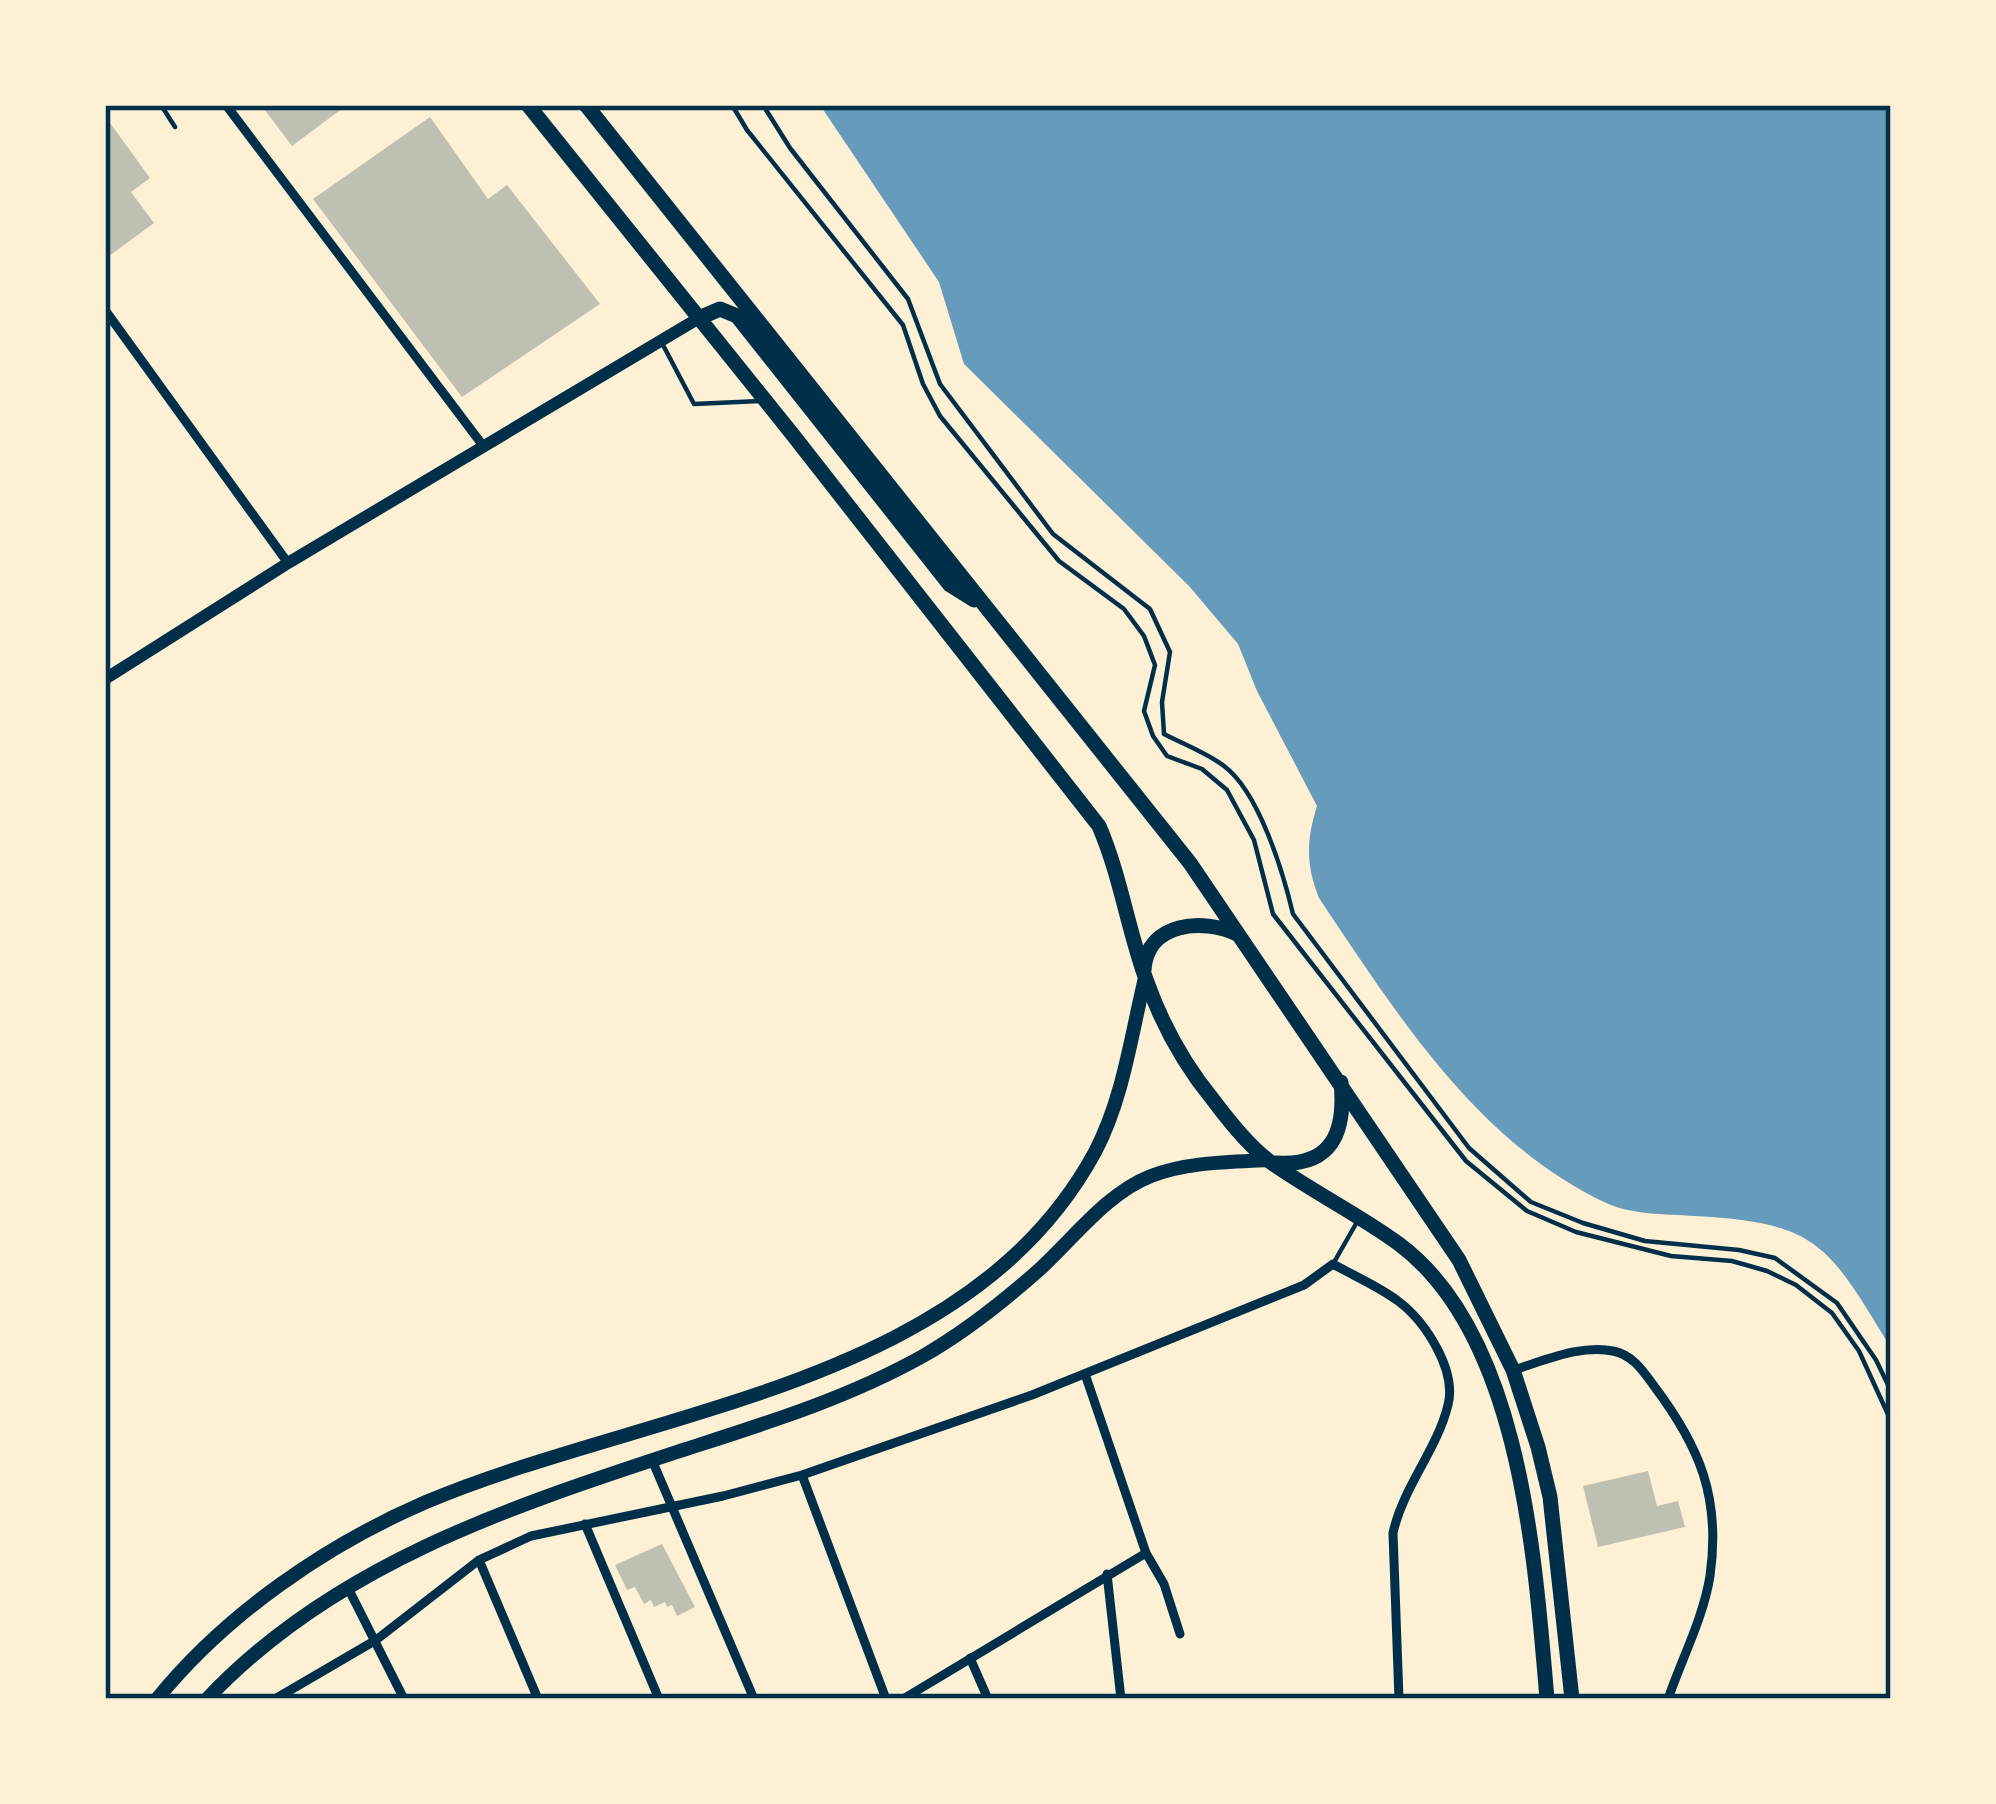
<svg xmlns="http://www.w3.org/2000/svg" width="1996" height="1804" font-family="Manrope,sans-serif">
  <rect width="100%" height="100%" fill="#fdf0d5"/>
  <!-- water -->
  <path fill="#669bbc" d="M820 105H1891V1348C1829 1247 1820 1222 1694 1216 1666 1214 1630 1215 1604 1202 1476 1141 1396 1013 1319 898 1306 865 1306 841 1317 806L1257 691 1238 644 1189 586 964 364 939 282Z"/>
  <!-- building -->
  <path fill="#bec0b2" d="M261 105H347L292 146Z
    M105 116 150 178 131 192 154 223 105 259Z
    M430 117 488 199 507 185 600 304 462 397 313 199Z
    M1648 1471 1657 1506 1678 1501 1685 1527 1598 1547 1583 1486Z
    M662 1544 695 1607 677 1616 672 1605 667 1607 665 1602 654 1607 651 1600 644 1604 635 1587 627 1590 615 1565Z"/>
  <g fill="none" stroke-linecap="round" stroke-linejoin="round">
    <!-- path -->
    <path stroke="#003049" stroke-width="4.5" d="M732 105 747 130 903 325 923 384 940 416 1059 561 1124 609 1144 636 1155 665 1144 711 1153 736 1167 756 1202 769 1227 790 1254 840 1273 914 1466 1161 1527 1211 1576 1232 1671 1256 1732 1261 1767 1271 1796 1285 1832 1313 1859 1351 1891 1421
      M763 105 790 148 908 299 940 384 1053 534 1150 609 1170 652 1162 702 1164 734C1183 744 1207 753 1224 766 1259 792 1283 872 1293 914L1469 1148 1531 1202 1583 1223 1645 1241 1739 1250 1775 1258 1837 1303 1876 1360 1891 1391"/>
    <!-- service -->
    <path stroke="#003049" stroke-width="4.5" d="M161 105 175 127
      M663 345 694 404 760 401
      M1333 1264 1357 1222"/>
    <!-- minor -->
    <path stroke="#003049" stroke-width="9" d="M226 105 484 447
      M105 310 288 563
      M1513 1370C1544 1361 1581 1344 1613 1351 1633 1355 1643 1371 1654 1386 1700 1447 1721 1498 1710 1576 1703 1619 1682 1658 1668 1699
      M1085 1374 1146 1553 1164 1584 1180 1634
      M652 1460 754 1699
      M802 1475 886 1699
      M585 1524 659 1699
      M479 1560 538 1699
      M1107 1574 1121 1699
      M347 1586 404 1699
      M970 1658 988 1699
      M275 1699 376 1640 479 1560 531 1536 723 1496 802 1475 1032 1395 1304 1285 1333 1264C1354 1276 1378 1286 1398 1301 1425 1321 1457 1370 1448 1405 1437 1450 1403 1487 1393 1533L1399 1699
      M903 1699 1146 1553"/>
    <!-- tertiary -->
    <path stroke="#003049" stroke-width="12" d="M105 679 288 563 699 318"/>
    <!-- secondary -->
    <path stroke="#003049" stroke-width="14" d="M157 1699C226 1614 326 1545 426 1502 649 1408 967 1388 1095 1152 1123 1099 1131 1036 1145 978
      M207 1699C335 1563 513 1506 686 1449 767 1423 848 1398 923 1356 965 1332 1004 1301 1040 1269 1074 1238 1107 1193 1151 1176 1187 1162 1229 1162 1268 1160"/>
    <!-- primary -->
    <path stroke="#003049" stroke-width="15" d="M528 105 793 435 1099 826C1121 877 1128 931 1147 982 1162 1024 1186 1067 1214 1101 1229 1121 1249 1146 1269 1161 1311 1191 1358 1214 1399 1244 1521 1335 1535 1559 1547 1699
      M586 105 1190 863 1459 1260 1513 1370 1538 1447 1550 1497 1572 1699
      M699 318 720 309 737 316 950 585 974 600
      M1144 970C1147 922 1203 918 1237 934
      M1276 1163C1332 1167 1346 1132 1341 1082"/>
  </g>
  <!-- border -->
  <rect width="1996" height="1804" fill="none" stroke="#fdf0d5" stroke-width="216"/>
  <rect x="108" y="108" width="1780" height="1588" fill="none" stroke="#003049" stroke-width="4.5"/>
</svg>
